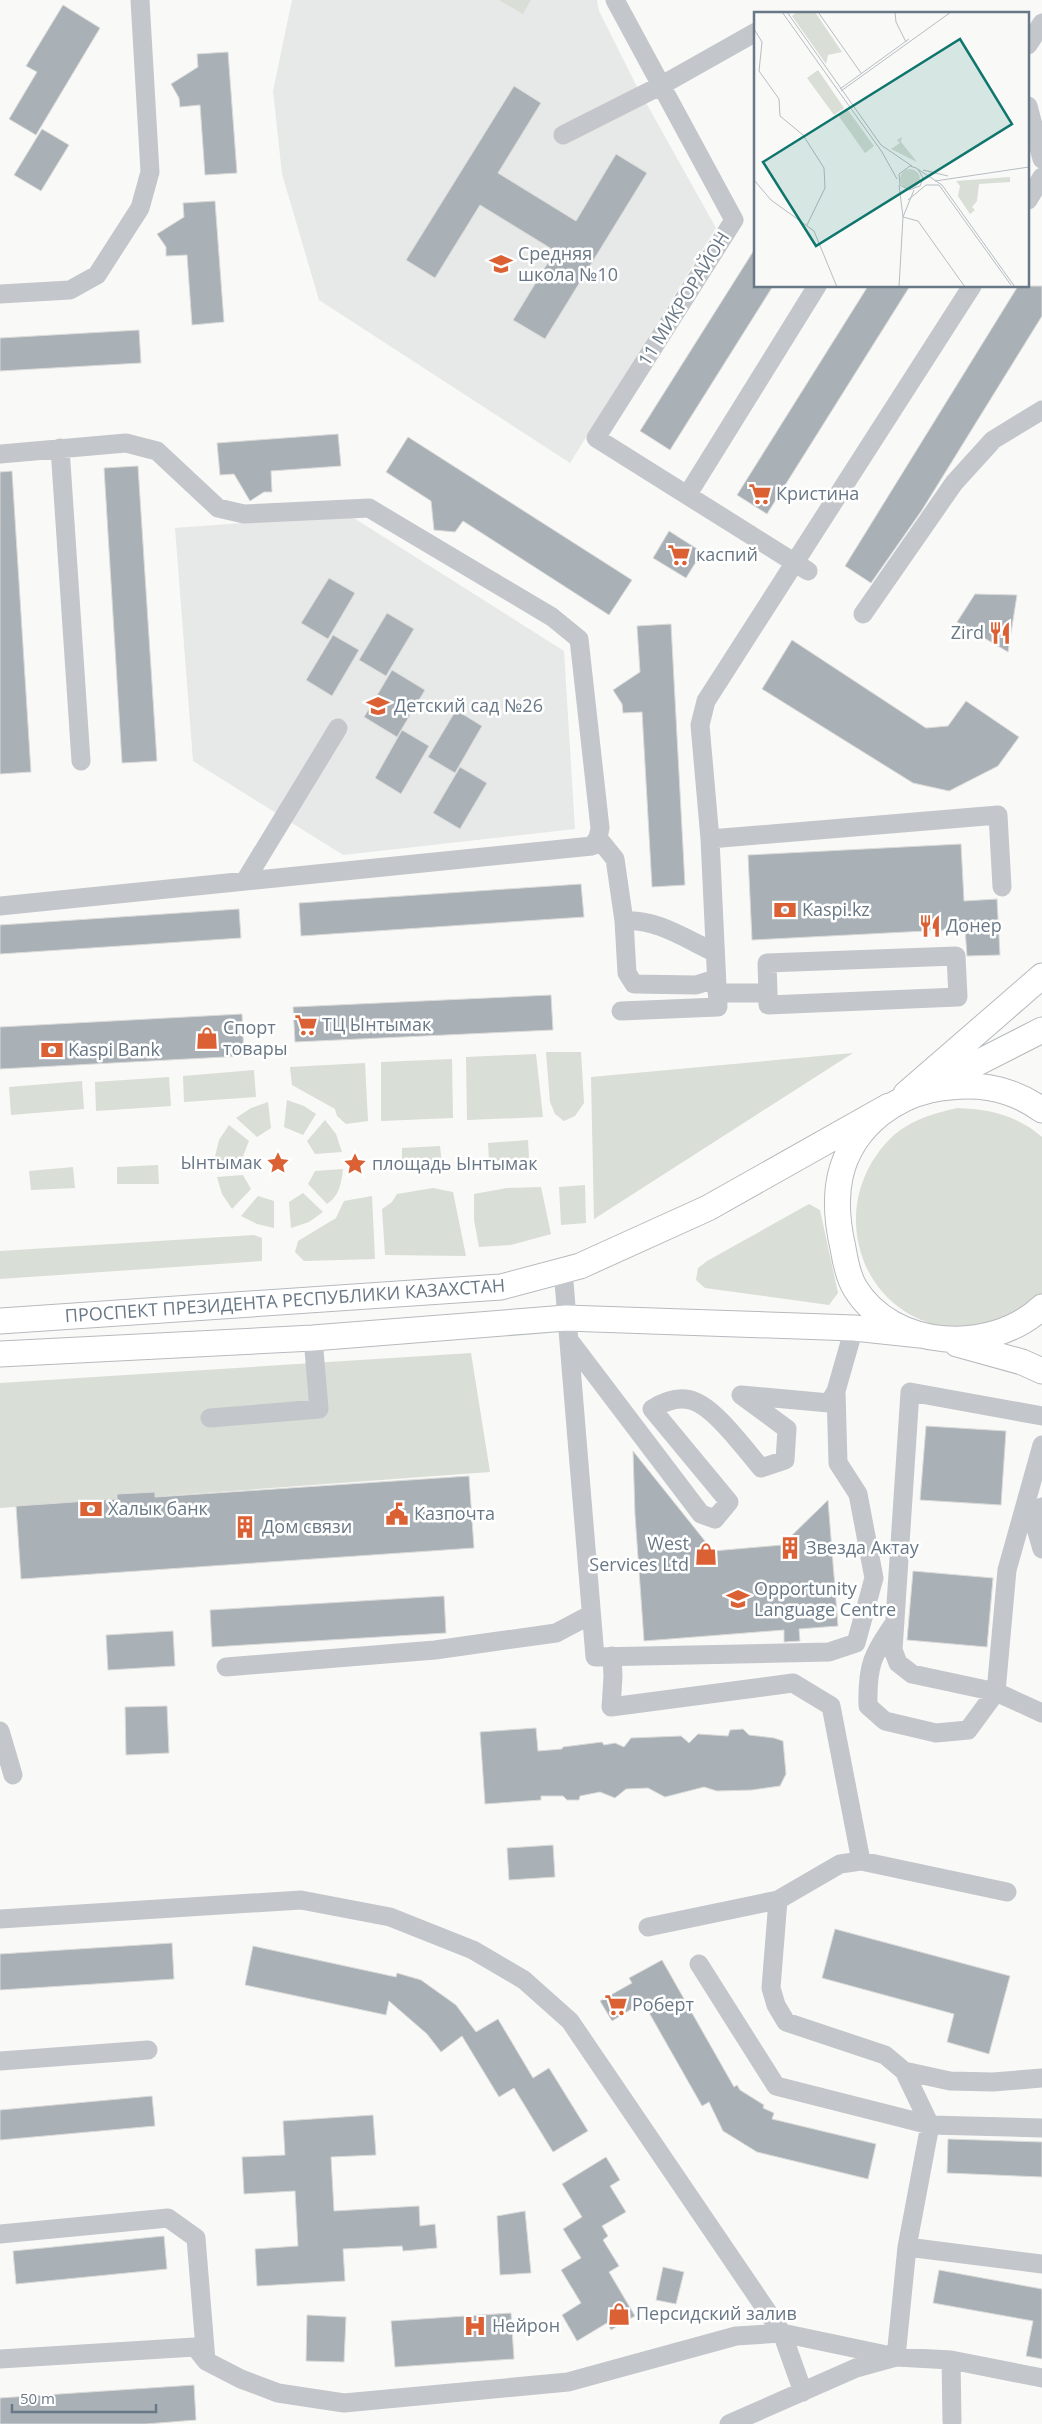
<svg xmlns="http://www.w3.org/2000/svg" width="1042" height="2424" font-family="'Open Sans',sans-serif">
  <rect width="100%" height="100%" fill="#f9f9f7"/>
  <!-- built -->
  <path fill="#e7e8e8" d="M292 0H597L599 11 635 83 716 228 570 463 319 300 282 174 273 91Z
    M349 515 564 651 575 829 343 855 193 761 175 528Z"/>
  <!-- green -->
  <path fill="#d9ded6" d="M499 0H531L523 14Z
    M581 1052 584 1103 575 1116 564 1121 555 1114 550 1102 546 1052Z
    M853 1053 594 1219 591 1077Z
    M536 1054 543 1117 467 1120 466 1057Z
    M452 1059 453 1118 381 1121V1062Z
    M365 1063 368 1121 346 1124 337 1116 335 1109 292 1085 290 1067Z
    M254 1070 256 1097 184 1102 183 1076Z
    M169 1077 171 1106 96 1111 95 1082Z
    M82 1081 84 1109 11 1115 9 1087Z
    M287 1100 304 1106 316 1114 303 1135 284 1127Z
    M268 1102 271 1128 257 1137 236 1118 251 1108Z
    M957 1108C989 1109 1017 1115 1042 1137V1302C1028 1308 984 1331 972 1332 964 1332 954 1328 946 1327 858 1312 827 1207 887 1142 905 1122 931 1114 957 1108Z
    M325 1120 336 1134 342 1152 315 1154 307 1141Z
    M229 1125 249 1141 242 1159 214 1161 219 1140Z
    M528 1140 529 1158 489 1161 488 1143Z
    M440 1146 442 1165 402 1169V1148Z
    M158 1165 159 1184H117V1167Z
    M73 1167 75 1188 31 1190 29 1171Z
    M343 1169C341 1184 340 1195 327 1204L308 1184 315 1171Z
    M243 1175 251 1189 232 1209 222 1194 217 1177Z
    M585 1185 586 1223 561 1225 559 1187Z
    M541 1187 551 1234 511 1245 479 1247 474 1220V1194L507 1188Z
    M433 1188 453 1192 466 1256 385 1255 382 1209 392 1202 397 1194Z
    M303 1193 323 1212 309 1222 291 1228 289 1202Z
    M258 1196 274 1201V1228L257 1224 241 1216Z
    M372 1196 375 1259 304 1261 295 1252 298 1241 336 1218 344 1201Z
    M809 1204 820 1210 838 1293 829 1305 705 1288 696 1280 698 1268 707 1261Z
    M254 1235 262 1238V1261L0 1279V1251Z
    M471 1353 490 1472 0 1508V1383Z"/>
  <!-- building -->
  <path fill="#a9b1b7" stroke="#dbdbd9" d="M63 5 100 28 36 135 9 119 37 72 26 66Z
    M228 52 237 173 205 175 200 105 180 107 179 98 171 84 198 67 197 54Z
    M514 86 541 103 498 173 576 221 616 154 647 173 545 339 513 320 555 251 480 205 435 278 406 260Z
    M42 129 69 145 41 191 14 175Z
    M215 201 224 322 192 325 187 255 166 256V247L157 234 184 217 183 203Z
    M756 247V286H773L670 450 640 431Z
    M868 286H910L767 514 737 495Z
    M1018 286H1042V316L922 510 871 583 845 566Z
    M139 330 141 363 0 371V338Z
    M338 434 341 466 271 471 272 492H264L250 501 234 474 220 475 217 443Z
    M408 437 632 580 609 615 463 521 455 532 434 530 431 501 386 472Z
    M138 466 157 761 122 763 104 468Z
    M12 471 31 772 0 774V472Z
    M669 531 702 552 686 578 653 558Z
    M329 578 355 593 328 639 301 623Z
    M975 594 1017 595 1008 652 957 622Z
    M387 613 414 629 386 676 359 660Z
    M671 624 685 885 652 887 642 712 623 713 622 704 613 690 640 672 637 626Z
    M333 635 359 650 332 696 306 680Z
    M792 640 926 728 948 726 966 701 1019 737 998 766 949 791 913 783 762 689Z
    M392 670 425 690 397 737 364 717Z
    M456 710 482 726 455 773 428 757Z
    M402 730 429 746 401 794 375 778Z
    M460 767 487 783 460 829 433 813Z
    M961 844 964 901 997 899 1000 955 967 956 965 929 752 940 748 855Z
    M581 884 584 917 301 936 299 903Z
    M239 909 241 938 0 954V925Z
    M551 995 553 1030 295 1042 293 1007Z
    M242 1014 244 1056 0 1069V1027Z
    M926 1426 1006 1431 1001 1505 920 1500Z
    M633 1451 713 1551 782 1545 828 1500 838 1626 799 1629 800 1641 784 1642V1630L644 1641 635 1515Z
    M469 1476 474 1548 21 1579 16 1506 117 1499V1494L155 1492V1497Z
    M913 1571 993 1578 987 1647 907 1640Z
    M444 1596 446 1633 212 1647 210 1610Z
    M173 1631 175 1666 108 1670 106 1635Z
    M167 1706 169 1753 126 1755 125 1707Z
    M536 1728 538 1751 562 1749 563 1747 602 1742 604 1745 615 1743 624 1747 631 1738 681 1736 689 1743 698 1734 728 1736 730 1730 743 1729 749 1735 774 1738 783 1741 786 1774 780 1786 752 1790 717 1791 704 1787 665 1797 648 1788 626 1789 615 1798 600 1792 580 1796 579 1800H567L563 1796H541V1800L485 1804 480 1732Z
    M553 1845 555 1877 509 1880 507 1848Z
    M835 1929 1010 1976 989 2054 947 2042 954 2014 822 1978Z
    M172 1943 174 1979 0 1990V1954Z
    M253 1946 396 1977 397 1973 421 1980 456 2005 476 2032 498 2019 533 2078 549 2068 588 2131 553 2152 514 2088 499 2097 462 2036 441 2052 427 2034 389 2001 386 2015 245 1985Z
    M662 1960 734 2087 737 2085 740 2090 764 2105 763 2108 774 2113 772 2119 876 2144 868 2179 757 2152 723 2131 709 2102 702 2106 643 2002 612 2021 600 2001 632 1983 629 1978Z
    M152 2096 155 2126 0 2140V2110Z
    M373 2115 376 2155 331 2157 334 2211 419 2206 420 2226 435 2224 437 2248 403 2251 402 2246 343 2249 345 2281 257 2286 255 2249 298 2246 295 2191 244 2194 242 2157 285 2155 283 2121Z
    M948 2139 1042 2142V2177L947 2173Z
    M606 2157 620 2180 610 2186 626 2212 602 2226 608 2236 603 2240 619 2266 609 2272 635 2316 611 2330 607 2323 577 2341 562 2315 581 2303 561 2270 581 2258 563 2229 582 2217 562 2184Z
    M525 2211 531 2273 500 2275 497 2216Z
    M164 2236 167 2269 16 2284 13 2251Z
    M663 2267 684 2272 676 2304 656 2300Z
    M939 2270 1042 2289V2359L1026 2356 1033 2321 933 2303Z
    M511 2313 514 2359 395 2367 391 2321Z
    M307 2315 346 2317 344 2362 306 2361Z
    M194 2385 196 2420 146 2424H0V2398Z"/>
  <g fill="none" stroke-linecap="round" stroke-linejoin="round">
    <defs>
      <path id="major" d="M938 1083 1042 1030
        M906 1094 1042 976
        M1042 1110C1007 1085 972 1082 930 1090 912 1094 894 1103 880 1114 836 1150 831 1196 843 1248 845 1260 848 1277 855 1288 893 1350 991 1355 1042 1307
        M0 1321 501 1287 580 1266 708 1208 889 1106
        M957 1344 1022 1362 1042 1371
        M0 1354 313 1338 566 1318 854 1328 920 1335"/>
    </defs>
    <!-- major casing -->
    <use href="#major" stroke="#b6babe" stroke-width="27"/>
    <!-- minor -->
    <path stroke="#c3c6ca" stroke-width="19" d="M615 0 734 220 596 438 808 571
      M1028 45 1042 23
      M1028 106 1042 159
      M563 135 662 85 756 32
      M1028 200 1042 177
      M0 294 70 290 97 275 140 208 150 172 140 0
      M60 448 81 761
      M0 454 126 443 157 451 218 508 244 514 369 508 552 617 579 639 600 828 598 838 592 846 0 906
      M688 494 817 286
      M863 614 954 483 993 440 1042 410
      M598 838 615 859 624 921C655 918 686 939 714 952
      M710 839 998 815 1002 887
      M245 881 338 728
      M624 921 627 973 634 984 696 985 715 979
      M717 993H768L767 963 956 956 958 997 768 1005V993
      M621 1011 718 1007 710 839 700 725 706 701 972 286
      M563 1270 595 1657 829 1652 856 1643 874 1578 858 1494 838 1463 836 1391
      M569 1340 701 1514 715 1519 729 1502 652 1409C665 1401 681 1395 696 1402 717 1411 746 1450 761 1468L785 1460 787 1429 741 1395 829 1403 836 1391 854 1328
      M1042 1416 910 1392 893 1650 898 1663 912 1674 996 1692 1042 1713
      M210 1418 319 1409 313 1338
      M1042 1507 1033 1518 1042 1549
      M895 1622C872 1656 867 1665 868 1706L885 1721 936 1733 968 1730 996 1692 1007 1570 1042 1445
      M612 1656 613 1677 611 1707 793 1683 831 1706 861 1861
      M226 1667 435 1650 556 1633 590 1615
      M0 1731 13 1775
      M0 1919 301 1900 390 1917 473 1950 524 1980 570 2021 782 2333 803 2392
      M648 1927 778 1900
      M699 1964 776 2086 930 2125
      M0 2061 148 2050
      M904 2071 950 2081 993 2082 1042 2078
      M930 2125 904 2071 885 2055 786 2022 776 2005 771 1988 778 1900 840 1864 861 1861 1007 1892
      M0 2234 168 2218 196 2238 206 2361
      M907 2247 930 2125 1042 2128
      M0 2359 195 2347 206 2361 241 2379 278 2393 344 2403 568 2382 736 2336 782 2333 896 2357 907 2247 1042 2264
      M951 2360 952 2421
      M729 2424 856 2368 896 2357 951 2360 1042 2378"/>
    <!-- major -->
    <use href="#major" stroke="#fff" stroke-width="25"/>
  </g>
  <!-- icons -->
  <defs>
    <symbol id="school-bare" viewBox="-9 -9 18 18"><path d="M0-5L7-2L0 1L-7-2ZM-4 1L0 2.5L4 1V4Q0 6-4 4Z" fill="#db6134" stroke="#fff" stroke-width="2.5" paint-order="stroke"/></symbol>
    <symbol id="supermarket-bare" viewBox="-9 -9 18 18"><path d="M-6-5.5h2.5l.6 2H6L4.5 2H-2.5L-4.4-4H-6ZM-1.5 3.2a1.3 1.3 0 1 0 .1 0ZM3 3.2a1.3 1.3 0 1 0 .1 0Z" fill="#db6134" stroke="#fff" stroke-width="2.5" paint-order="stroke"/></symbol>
    <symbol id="restaurant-bare" viewBox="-9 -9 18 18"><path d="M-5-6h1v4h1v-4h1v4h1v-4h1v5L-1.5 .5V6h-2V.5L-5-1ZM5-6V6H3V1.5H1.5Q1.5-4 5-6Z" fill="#db6134" stroke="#fff" stroke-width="2.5" paint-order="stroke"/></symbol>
    <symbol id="bank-bare" viewBox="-9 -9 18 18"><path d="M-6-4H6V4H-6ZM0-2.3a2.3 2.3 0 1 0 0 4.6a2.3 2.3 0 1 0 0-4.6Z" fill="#db6134" stroke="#fff" stroke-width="2.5" paint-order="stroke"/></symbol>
    <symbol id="shop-bare" viewBox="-9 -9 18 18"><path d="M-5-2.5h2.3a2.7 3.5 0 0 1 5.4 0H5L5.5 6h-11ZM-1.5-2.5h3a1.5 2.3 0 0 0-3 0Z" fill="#db6134" stroke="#fff" stroke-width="2.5" paint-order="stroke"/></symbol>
    <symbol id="sight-bare" viewBox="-9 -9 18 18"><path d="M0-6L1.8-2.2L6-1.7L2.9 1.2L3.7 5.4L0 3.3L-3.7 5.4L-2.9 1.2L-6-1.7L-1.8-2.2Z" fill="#db6134" stroke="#fff" stroke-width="2.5" paint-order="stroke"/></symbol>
    <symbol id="civic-bare" viewBox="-9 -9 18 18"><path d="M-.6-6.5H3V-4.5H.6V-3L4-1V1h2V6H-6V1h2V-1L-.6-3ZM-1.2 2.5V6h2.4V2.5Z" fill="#db6134" stroke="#fff" stroke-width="2.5" paint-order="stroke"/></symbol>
    <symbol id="building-bare" viewBox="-9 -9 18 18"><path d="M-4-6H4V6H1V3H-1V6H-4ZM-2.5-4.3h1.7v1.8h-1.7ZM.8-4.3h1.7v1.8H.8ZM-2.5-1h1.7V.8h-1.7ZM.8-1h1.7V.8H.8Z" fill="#db6134" stroke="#fff" stroke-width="2.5" paint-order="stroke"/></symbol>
    <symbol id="hospital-bare" viewBox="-9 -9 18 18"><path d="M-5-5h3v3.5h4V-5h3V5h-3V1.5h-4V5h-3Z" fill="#db6134" stroke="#fff" stroke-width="2.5" paint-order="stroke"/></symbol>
  </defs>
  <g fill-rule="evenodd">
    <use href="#school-bare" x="485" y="248" width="32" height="32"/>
    <use href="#supermarket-bare" x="744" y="478" width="32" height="32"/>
    <use href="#supermarket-bare" x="663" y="539" width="32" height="32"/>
    <use href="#restaurant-bare" x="984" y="617" width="32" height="32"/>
    <use href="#school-bare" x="362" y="690" width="32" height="32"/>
    <use href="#bank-bare" x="769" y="894" width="32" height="32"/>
    <use href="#restaurant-bare" x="914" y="910" width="32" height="32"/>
    <use href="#supermarket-bare" x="290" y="1009" width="32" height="32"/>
    <use href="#shop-bare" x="191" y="1022" width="32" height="32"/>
    <use href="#bank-bare" x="36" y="1034" width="32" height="32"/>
    <use href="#sight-bare" x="262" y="1147" width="32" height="32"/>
    <use href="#sight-bare" x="339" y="1148" width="32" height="32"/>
    <use href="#bank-bare" x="75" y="1493" width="32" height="32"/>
    <use href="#civic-bare" x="381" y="1498" width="32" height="32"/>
    <use href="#building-bare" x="229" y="1511" width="32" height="32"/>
    <use href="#building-bare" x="774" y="1532" width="32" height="32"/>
    <use href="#shop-bare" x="690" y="1538" width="32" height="32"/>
    <use href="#school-bare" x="722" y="1583" width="32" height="32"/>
    <use href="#supermarket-bare" x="600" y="1989" width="32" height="32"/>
    <use href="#shop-bare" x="603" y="2298" width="32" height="32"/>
    <use href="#hospital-bare" x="459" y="2310" width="32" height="32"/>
  </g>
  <g text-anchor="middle" stroke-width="5" stroke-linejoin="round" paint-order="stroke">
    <!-- poi labels -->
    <g font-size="18" fill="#697886" stroke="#fff" text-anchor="start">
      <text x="518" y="260">Средняя<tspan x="518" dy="21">школа №10</tspan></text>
      <text x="776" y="500">Кристина</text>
      <text x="696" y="561">каспий</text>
      <text x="984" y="639" text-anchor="end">Zird</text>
      <text x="394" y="712">Детский сад №26</text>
      <text x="802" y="916">Kaspi.kz</text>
      <text x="946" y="932">Донер</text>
      <text x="322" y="1031">ТЦ Ынтымак</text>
      <text x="223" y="1034">Спорт<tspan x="223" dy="21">товары</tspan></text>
      <text x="68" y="1056">Kaspi Bank</text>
      <text x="262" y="1169" text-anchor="end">Ынтымак</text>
      <text x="372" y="1170">площадь Ынтымак</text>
      <text x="108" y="1515">Халык банк</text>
      <text x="414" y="1520">Казпочта</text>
      <text x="262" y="1533">Дом связи</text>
      <text x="689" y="1550" text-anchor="end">West<tspan x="689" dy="21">Services Ltd</tspan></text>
      <text x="806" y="1554">Звезда Актау</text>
      <text x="754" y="1595">Opportunity<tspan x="754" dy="21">Language Centre</tspan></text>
      <text x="632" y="2011">Роберт</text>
      <text x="636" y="2320">Персидский залив</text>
      <text x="492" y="2332">Нейрон</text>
    </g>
    <!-- street labels -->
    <g font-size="18" fill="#697886" stroke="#fff">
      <text transform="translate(684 299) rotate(-58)" y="6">11 МИКРОРАЙОН</text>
      <text transform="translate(285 1301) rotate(-4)" y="6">ПРОСПЕКТ ПРЕЗИДЕНТА РЕСПУБЛИКИ КАЗАХСТАН</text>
    </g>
  </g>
  <!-- overview -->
  <g transform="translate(754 12)">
    <rect width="275" height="275" fill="#f9f9f7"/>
    <path d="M43 0H61L88 40 74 43 72 52 38 4ZM64 58 90 96 80 103 53 66ZM93 97 120 134 111 141 84 103ZM148 125 147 130 163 150 137 137 146 131 143 128ZM146 167a10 10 0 1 1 20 0a10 10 0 1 1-20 0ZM256 165V170L225 172 223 189 218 195 221 198 216 202 204 184 206 174 202 169Z" fill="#d9ded6"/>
    <path fill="none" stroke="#b6bdc3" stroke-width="1" d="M28 0 128 140 143 167M33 0 127 133 158 154M64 0 107 61M141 0 142 10 152 30M0 17 8 30 5 59 25 87 26 104 49 123 70 156 71 176 53 213M86 77 155 27M87 79 197 0M164 157 169 166 166 174 155 178 146 173 145 162 156 154 162 156 188 173 261 275M169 158 194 164M0 168 17 188 60 219 83 275M181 169 275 155M160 178 149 205 164 209 211 275M154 188 172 173H185L257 273M145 275 149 205 145 173"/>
    <path fill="#0f766e" fill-opacity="0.15" stroke="#0f766e" stroke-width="2.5" d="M206 27 258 112 62 234 9 150Z"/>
    <rect width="275" height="275" fill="none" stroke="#697886" stroke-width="2.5"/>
  </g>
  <!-- scale -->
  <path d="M12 2404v8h144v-8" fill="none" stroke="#697886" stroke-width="2.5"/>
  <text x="20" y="2404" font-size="15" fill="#697886" stroke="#ffffff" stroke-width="4" paint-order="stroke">50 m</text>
</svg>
